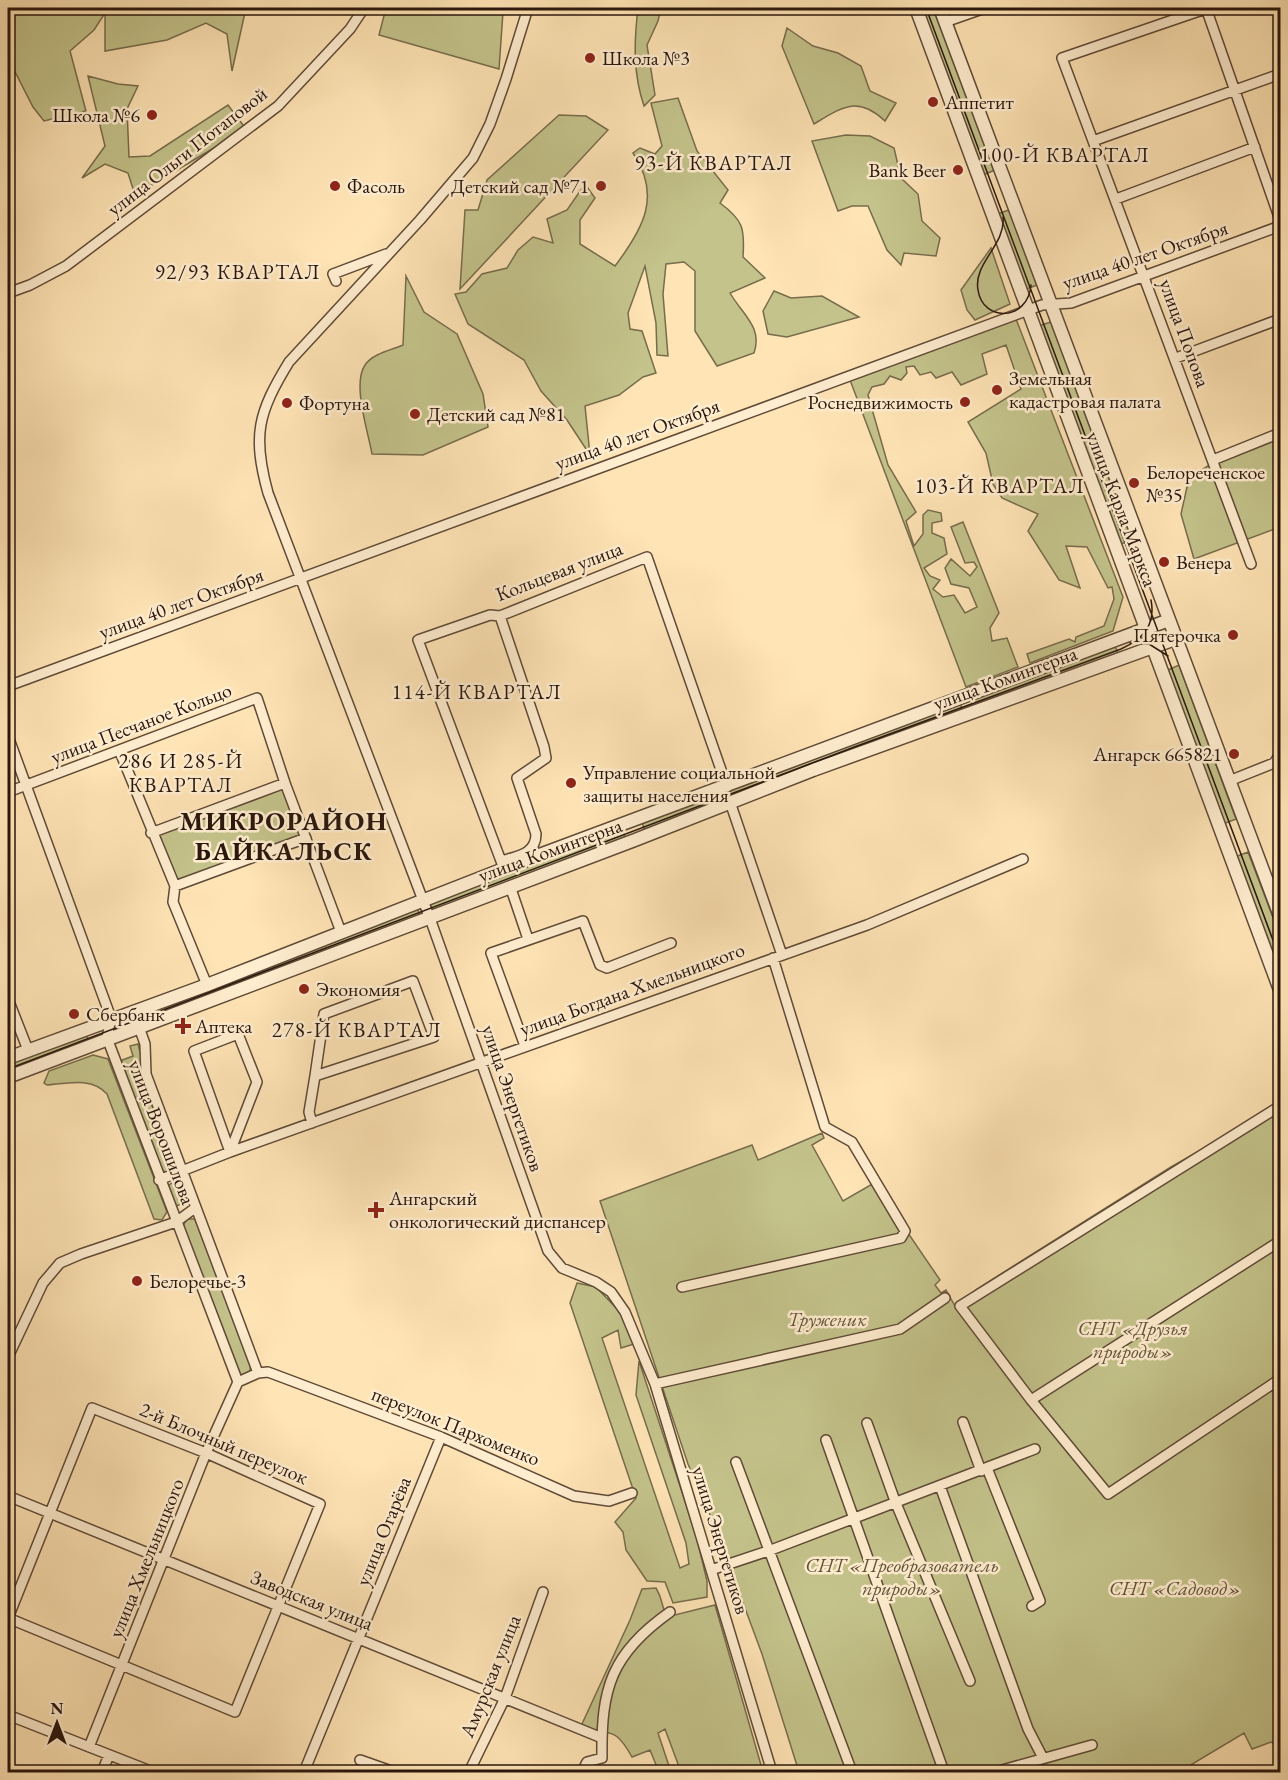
<svg xmlns="http://www.w3.org/2000/svg" width="1288" height="1780" font-family="'EB Garamond',serif">
  <rect width="100%" height="100%" fill="#ffe4b5"/>
  <filter id="stains"><feTurbulence type="fractalNoise" baseFrequency=".00333" numOctaves="4"/><feColorMatrix values="0 0 0 0 .2 0 0 0 0 .09 0 0 0 0 .02 0 0 0 .5 -.17"/></filter>
  <radialGradient id="worn" r=".72"><stop offset=".6" stop-color="#630" stop-opacity="0"/><stop offset="1" stop-color="#630" stop-opacity=".3"/></radialGradient>
  <!-- green -->
  <path fill="#c4c38b" stroke="#776c4c" stroke-width="1.5" d="M8 8H246L232 71 227 34 206 23 167 40 105 51V13L94 30 70 51 86 111 44 121 33 107 8 58Z
    M386 8H494L503 12 499 69 379 35Z
    M638 8H661L658 21 647 45 655 95 644 106C633 74 634 41 638 8Z
    M921 8H935L995 170 983 175Z
    M787 28 813 46 838 53 861 66 870 91 896 103 885 121C858 95 842 107 814 124L782 46Z
    M88 76 118 84 138 86 127 109 129 157 150 156 228 105 246 129 135 195 128 173 105 164 82 178 105 146Z
    M678 98 697 151 728 190 720 203C743 220 745 228 743 257L765 278 730 293C742 314 763 327 754 353L717 366 695 331V271L684 262 666 264 663 294 668 356 657 355 656 323 645 266 628 313 630 329 642 331 656 373 643 377 619 395 585 406 590 455 567 420 541 391 524 360 468 324 455 294 466 292 482 274 507 268 518 250 533 237 553 243 547 219 567 210 585 184 595 198 580 220V244L615 266C643 229 662 196 633 153L640 148 655 154 662 146 651 103Z
    M559 115 586 116 608 130 460 289 465 210H478L487 180Z
    M846 135 870 136 894 148 901 178 918 194 922 221 940 238 936 256 904 253 901 265 887 250 868 206H852L838 211 812 141Z
    M1009 210 1037 285 1024 290 997 214Z
    M991 248 1010 304 975 320 967 310 961 290Z
    M406 276 424 312 457 334 483 394 488 427 423 455 372 454C368 431 352 384 365 365 372 354 391 350 403 345Z
    M774 291 791 298 822 296 859 317 787 337 768 334 763 311Z
    M1016 319 1123 597 1113 631 1030 663 1027 654 1069 639 1075 642 1076 637 1104 626 1114 599 1112 587 1108 588 1087 547 1066 546 1080 588 1059 580 1028 531 1038 514 1002 498 993 484 986 453 968 422 1021 389 1006 345 982 354 987 374 961 385 952 372 936 378 931 372 920 375 914 366 906 367 907 373 901 380 890 376 884 384 872 387 868 395 888 465 916 512 906 521 914 546 923 534V515L928 510 941 513 942 521 932 523V533L944 538 947 554 924 568 930 576 940 580 933 589 943 597 954 595 965 613 977 607 969 588 951 584 945 568 951 559 970 576 977 567 974 562 965 563 951 527 963 522 999 613 990 628 992 641 1007 638 1018 667 966 687 850 380Z
    M1051 322 1132 540 1118 545 1038 326Z
    M1280 435V527L1194 559 1181 514 1189 478 1211 464Z
    M1114 644 1118 653 974 708 970 698Z
    M1179 665 1236 819 1223 824 1166 671Z
    M960 703 963 712 645 831 642 823Z
    M285 783 306 838 175 886 152 832Z
    M622 830 626 839 433 912 429 902Z
    M1248 852 1280 936V977L1235 857Z
    M417 908 421 917 142 1022 139 1013Z
    M86 1033 89 1042 8 1073V1063Z
    M138 1044 141 1056V1075L174 1165 170 1173 159 1170 120 1061 133 1056 130 1046Z
    M93 1055 108 1059 167 1212 162 1220 154 1219 107 1094C92 1077 68 1083 47 1085L44 1083 49 1071Z
    M1280 1105V1747L1271 1742 1252 1749 1244 1733 1179 1772H799L762 1654 713 1522 688 1464 600 1201 752 1145 758 1160 822 1133 824 1138 812 1145 843 1201 874 1183 940 1280 935 1285 941 1293 946 1290 955 1306 977 1289 1171 1167Z
    M173 1182H180L187 1202 176 1206 168 1186Z
    M187 1219H195L251 1364 249 1376 240 1375 183 1226Z
    M577 1283 596 1287 620 1312 634 1344 621 1348 618 1330 602 1338 680 1568 689 1564 686 1543 636 1395 639 1361 696 1535 707 1581V1597L673 1603 665 1582 647 1581 626 1550 623 1532 615 1522 636 1498 570 1303Z
    M656 1588C664 1601 661 1607 667 1617L715 1605 763 1772H681L665 1729 658 1733 671 1772H659L650 1750 632 1757C613 1723 610 1738 581 1726L630 1620 642 1589Z"/>
  <g fill="none" stroke-linecap="round" stroke-linejoin="round">
    <defs>
      <path id="minor" d="M528 8 506 79 490 124 473 158 420 220 289 362C258 413 252 435 268 493L432 924 548 1251 562 1268 596 1282 611 1292 625 1312 655 1384 772 1772
        M1206 8 1280 220
        M1208 8 1062 58 1251 564
        M945 22 985 8
        M1093 141 1280 74
        M1116 199 1255 147
        M336 281 333 274 386 254
        M8 293 30 285 66 266 278 106 350 29 364 8
        M1176 358 1280 319
        M1213 460 1280 433
        M500 616 544 747 546 758 517 778 536 834C536 854 518 856 501 861
        M8 686 1042 305 1071 303 1280 226
        M8 736 111 1018
        M120 752 175 886 173 902 207 985
        M1229 781 1274 763 1280 755
        M8 792 257 698 285 783 341 932
        M730 802 782 955
        M151 833 285 783
        M504 869 418 640 490 615 500 616 647 557 727 787
        M175 886 306 838
        M510 886 528 939
        M8 999 28 1050
        M111 1018 139 1027 145 1044 146 1074 258 1373
        M111 1018 107 1038 238 1382
        M238 1034 257 1082 230 1152 194 1051Z
        M525 1046 491 953 583 921 600 965 607 968 671 943
        M1280 1106 960 1306 1031 1400 1108 1494 1280 1379
        M312 1123 309 1112 315 1076 434 1037 413 981 324 1014 315 1076
        M159 1180 230 1152 867 925 1023 859
        M682 1287 901 1238 905 1231 852 1142 825 1127 773 958
        M8 1357 43 1283 60 1263 81 1254 176 1222 195 1208
        M238 1382 258 1373 268 1372 441 1437 574 1496 609 1501 632 1493
        M655 1384 900 1329 945 1298
        M1031 1400 1280 1241
        M92 1408 206 1453 320 1504 235 1712 8 1618Z
        M963 1422 981 1471
        M867 1423 895 1501 970 1681
        M826 1440 944 1772
        M736 1462 852 1772
        M987 1468 1040 1601 1032 1606
        M940 1486 1028 1729 1043 1758
        M8 1496 602 1738
        M711 1570 771 1550 1035 1449
        M8 1715 153 1772
        M89 1747 206 1453 238 1382
        M360 1760 394 1772
        M102 1772 109 1755
        M304 1772 441 1437
        M469 1772 505 1698 543 1592
        M582 1772 587 1762 602 1758C601 1688 611 1654 670 1612
        M995 1772 1092 1745"/>
      <path id="tertiary" d="M916 8 1280 990
        M940 8 1280 916
        M8 1058 207 985 542 854 1169 620
        M8 1077 635 840 813 770 1175 639"/>
    </defs>
    <!-- minor casing -->
    <use href="#minor" stroke="#5f4a37" stroke-width="12"/>
    <!-- tertiary casing -->
    <use href="#tertiary" stroke="#5f4a37" stroke-width="15"/>
    <!-- minor -->
    <use href="#minor" stroke="#ffedcf" stroke-width="9"/>
    <!-- tertiary -->
    <use href="#tertiary" stroke="#ffedcf" stroke-width="12"/>
    <!-- tram -->
    <path stroke="#2a160d" stroke-width="1.5" d="M926 8 1280 959
      M1003 217C1006 245 973 263 978 290 983 323 1028 321 1031 285
      M1130 643 1149 644 1168 656
      M8 1069 857 746 1121 649C1143 639 1156 625 1151 600"/>
  </g>
  <!-- markers -->
  <g fill="#8f2418" stroke="#ffedcf" stroke-width="2">
    <circle cx="590" cy="58" r="6"/>
    <circle cx="933" cy="102" r="6"/>
    <circle cx="152" cy="115" r="6"/>
    <circle cx="958" cy="170" r="6"/>
    <circle cx="335" cy="186" r="6"/>
    <circle cx="601" cy="186" r="6"/>
    <circle cx="997" cy="390" r="6"/>
    <circle cx="965" cy="402" r="6"/>
    <circle cx="287" cy="403" r="6"/>
    <circle cx="415" cy="414" r="6"/>
    <circle cx="1134" cy="483" r="6"/>
    <circle cx="1164" cy="562" r="6"/>
    <circle cx="1233" cy="635" r="6"/>
    <circle cx="1234" cy="754" r="6"/>
    <circle cx="571" cy="783" r="6"/>
    <circle cx="304" cy="989" r="6"/>
    <circle cx="74" cy="1014" r="6"/>
    <path d="M180 1017h6v6h6v6h-6v6h-6v-6h-6v-6h6z"/>
    <path d="M373 1201h6v6h6v6h-6v6h-6v-6h-6v-6h6z"/>
    <circle cx="137" cy="1281" r="6"/>
  </g>
  <g text-anchor="middle" stroke-width="5" stroke-linejoin="round" paint-order="stroke">
    <!-- poi labels -->
    <g font-size="20" fill="#2a160d" stroke="#ffedcf" text-anchor="start">
      <text x="602" y="65">Школа №3</text>
      <text x="945" y="109">Аппетит</text>
      <text x="140" y="122" text-anchor="end">Школа №6</text>
      <text x="946" y="177" text-anchor="end">Bank Beer</text>
      <text x="347" y="193">Фасоль</text>
      <text x="589" y="193" text-anchor="end">Детский сад №71</text>
      <text x="1009" y="385">Земельная<tspan x="1009" dy="23">кадастровая палата</tspan></text>
      <text x="953" y="409" text-anchor="end">Роснедвижимость</text>
      <text x="299" y="410">Фортуна</text>
      <text x="427" y="421">Детский сад №81</text>
      <text x="1146" y="479">Белореченское<tspan x="1146" dy="23">№35</tspan></text>
      <text x="1176" y="569">Венера</text>
      <text x="1221" y="642" text-anchor="end">Пятерочка</text>
      <text x="1222" y="761" text-anchor="end">Ангарск 665821</text>
      <text x="583" y="779">Управление социальной<tspan x="583" dy="23">защиты населения</tspan></text>
      <text x="316" y="996">Экономия</text>
      <text x="86" y="1021">Сбербанк</text>
      <text x="195" y="1033">Аптека</text>
      <text x="389" y="1205">Ангарский<tspan x="389" dy="23">онкологический диспансер</tspan></text>
      <text x="149" y="1288">Белоречье-3</text>
    </g>
    <!-- street labels -->
    <g font-size="20" fill="#2a160d" stroke="#ffedcf">
      <text transform="translate(187 151) rotate(-38)" y="7">улица Ольги Потаповой</text>
      <text transform="translate(1145 255) rotate(-19)" y="7">улица 40 лет Октября</text>
      <text transform="translate(1185 333) rotate(70)" y="7">улица Попова</text>
      <text transform="translate(637 434) rotate(-20)" y="7">улица 40 лет Октября</text>
      <text transform="translate(1122 509) rotate(69)" y="7">улица Карла Маркса</text>
      <text transform="translate(559 571) rotate(-21)" y="7">Кольцевая улица</text>
      <text transform="translate(181 603) rotate(-20)" y="7">улица 40 лет Октября</text>
      <text transform="translate(1005 678) rotate(-20)" y="7">улица Коминтерна</text>
      <text transform="translate(141 723) rotate(-21)" y="7">улица Песчаное Кольцо</text>
      <text transform="translate(550 850) rotate(-20)" y="7">улица Коминтерна</text>
      <text transform="translate(632 989) rotate(-20)" y="7">улица Богдана Хмельницкого</text>
      <text transform="translate(513 1098) rotate(71)" y="7">улица Энергетиков</text>
      <text transform="translate(162 1132) rotate(69)" y="7">улица Ворошилова</text>
      <text transform="translate(456 1426) rotate(22)" y="7">переулок Пархоменко</text>
      <text transform="translate(224 1443) rotate(23)" y="7">2-й Блочный переулок</text>
      <text transform="translate(383 1531) rotate(-68)" y="7">улица Огарёва</text>
      <text transform="translate(721 1540) rotate(73)" y="7">улица Энергетиков</text>
      <text transform="translate(146 1558) rotate(-68)" y="7">улица Хмельницкого</text>
      <text transform="translate(312 1600) rotate(22)" y="7">Заводская улица</text>
      <text transform="translate(490 1676) rotate(-68)" y="7">Амурская улица</text>
    </g>
    <!-- park labels -->
    <g font-size="20" font-style="italic" fill="#605339" stroke="#ffedcf">
      <text x="827" y="1326">Труженик</text>
      <text x="1133" y="1335">СНТ «Друзья<tspan x="1133" dy="23">природы»</tspan></text>
      <text x="902" y="1572">СНТ «Преобразователь<tspan x="902" dy="23">природы»</tspan></text>
      <text x="1175" y="1595">СНТ «Садовод»</text>
    </g>
    <!-- neighbourhood labels -->
    <g font-size="21" letter-spacing="1.5" fill="#2a160d" stroke="#ffedcf">
      <text x="1065" y="162">100-Й КВАРТАЛ</text>
      <text x="714" y="170">93-Й КВАРТАЛ</text>
      <text x="238" y="279">92/93 КВАРТАЛ</text>
      <text x="1000" y="493">103-Й КВАРТАЛ</text>
      <text x="477" y="699">114-Й КВАРТАЛ</text>
      <text x="181" y="768">286 И 285-Й<tspan x="181" dy="24">КВАРТАЛ</tspan></text>
      <text x="357" y="1037">278-Й КВАРТАЛ</text>
    </g>
    <!-- district labels -->
    <g font-size="26" font-weight="bold" letter-spacing="1.5" fill="#2a160d" stroke="#ffedcf">
      <text x="284" y="830">МИКРОРАЙОН<tspan x="284" dy="30">БАЙКАЛЬСК</tspan></text>
    </g>
  </g>
  <!-- margin -->
  <rect width="1288" height="1780" fill="none" stroke="#ffe4b5" stroke-width="30"/>
  <rect x="9" y="9" width="1270" height="1762" fill="none" stroke="#2a160d" stroke-width="3"/>
  <rect x="15" y="15" width="1258" height="1750" fill="none" stroke="#2a160d" stroke-width="1.5"/>
  <!-- north arrow -->
  <g transform="translate(57 1723)" stroke="#ffedcf" stroke-width="4.5" paint-order="stroke">
  <path d="M0-4.5L10 22L0 15L-10 22Z" fill="#2a160d"/>
  <text y="-9" font-size="16" font-weight="bold" text-anchor="middle" fill="#2a160d">N</text>
  </g>
  <rect width="100%" height="100%" filter="url(#stains)"/>
  <rect width="100%" height="100%" fill="url(#worn)"/>
</svg>
